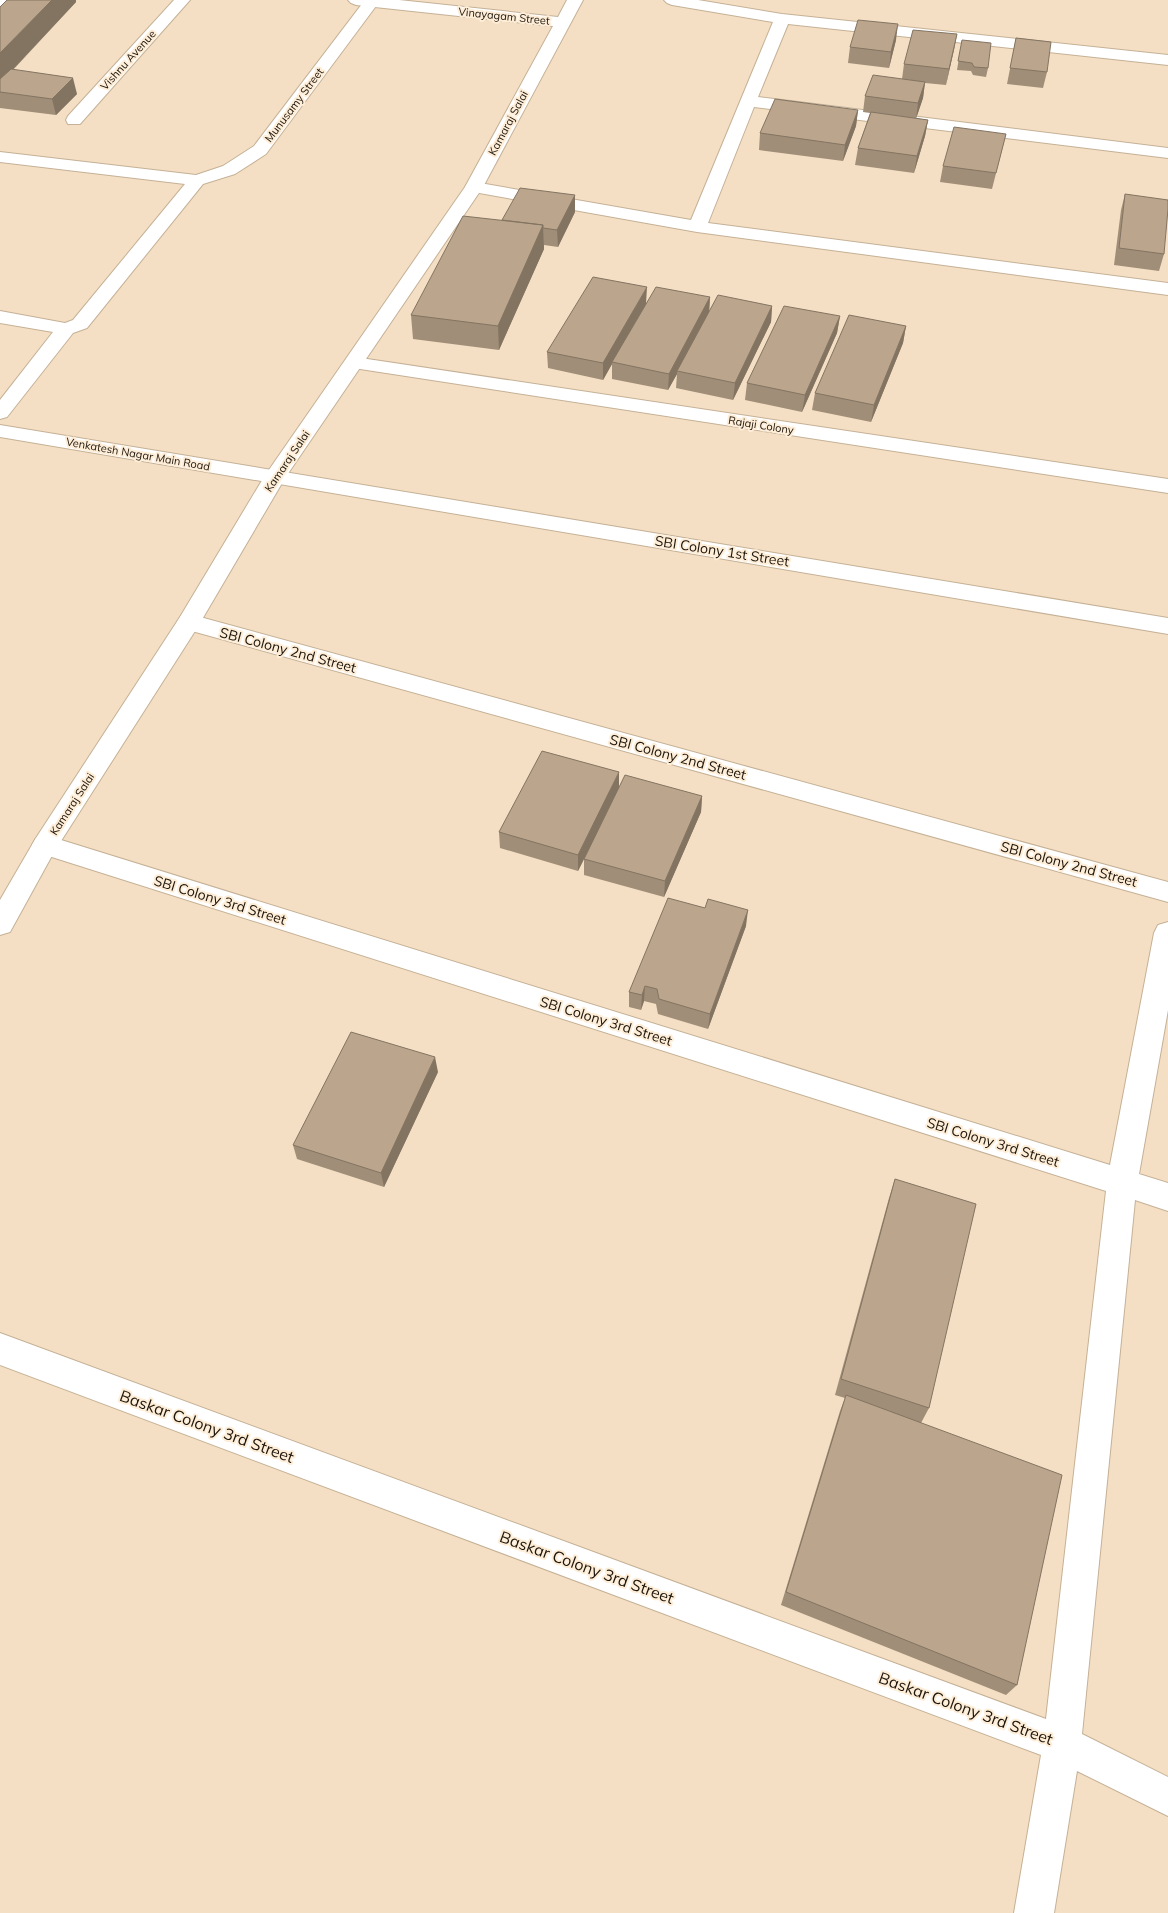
<svg xmlns="http://www.w3.org/2000/svg" width="1168" height="1913" font-family="Mulish,sans-serif">
  <rect width="100%" height="100%" fill="#f4dfc4"/>
  <g fill="none" stroke-linecap="round" stroke-linejoin="round">
    <defs>
      <path id="lane" d="M0 0H12L5 7 0 8Z"/>
      <path id="street" d="M174 0H190L80 124H68L66 120 68 116Z
        M365 0H377L379 2 266 154 235 174 203 184 87 328 73 333 7 417 0 419V400L53 332 0 323V311L65 323 73 320 185 184 0 162V152L196 175 223 166 254 146Z
        M664 0H698L782 14 1168 55V65L788 24 758 97 1168 148V158L754 107 708 223 1168 283V295L697 232 468 191 465 187 468 183 474 182 691 220 773 22 672 5 667 3Z
        M354 357 1168 479V493L347 367 344 363 347 359Z
        M0 425 1168 618V634L0 437Z
        M189 614 1168 882V902L181 628 177 622 181 616Z
        M45 835 1110 1165 1154 933 1158 925 1168 922V1010L1139 1174 1168 1183V1211L1135 1200 1082 1734 1168 1777V1816L1077 1771 1054 1913H1014L1041 1755 0 1365V1333L1046 1719 1106 1191 36 852 32 845 36 838Z"/>
      <path id="secondary" d="M348 0H399L558 17 567 0H583L483 187 285 478 197 628 54 852 10 932 0 935V900L36 838 180 617 264 477 465 187 553 26 356 5 351 3Z"/>
    </defs>
    <!-- lane casing -->
    <use href="#lane" stroke="#c5b196" stroke-width="2"/>
    <!-- street casing -->
    <use href="#street" stroke="#c5b196" stroke-width="2"/>
    <!-- secondary casing -->
    <use href="#secondary" stroke="#c5b196" stroke-width="2"/>
    <!-- lane -->
    <use href="#lane" fill="#fff" fill-rule="evenodd"/>
    <!-- street -->
    <use href="#street" fill="#fff" fill-rule="evenodd"/>
    <!-- secondary -->
    <use href="#secondary" fill="#fff" fill-rule="evenodd"/>
  </g>
  <!-- wall -->
  <path fill="#a18e78" d="M7 0H76V2L13 70 77 94 56 115 0 108V7Z
    M957 34 946 85 925 83 923 98 916 118 928 120 925 136 914 173 855 165 858 148 870 113 863 112 865 96 902 79 904 64Z
    M1016 38 1047 72 1043 88 1007 84Z
    M896 40 889 68 848 63 850 47Z
    M962 40 988 68 986 77 973 75 971 71 957 70Z
    M858 110 856 126 843 161 759 150 760 133Z
    M1006 134 992 189 940 182 943 166Z
    M1125 194 1164 254 1159 271 1114 265 1121 210Z
    M575 195V212L558 247 544 245V249L499 350 413 339 411 315Z
    M710 297 709 312 772 306 771 322 733 400 676 388 677 374 668 390 612 379V364L603 380 548 368 547 352 646 303Z
    M840 316 837 333 802 412 745 400 747 383Z
    M906 326 903 343 871 422 812 410 815 393Z
    M619 787 702 796 701 812 664 897 584 875V859L590 847 578 871 500 848 499 832Z
    M746 926 708 1029 658 1014 656 1004 644 1001 641 1010 629 1007V992Z
    M438 1072 384 1187 297 1159 293 1145Z
    M895 1179 929 1408 921 1423 1017 1685 1006 1695 781 1605 840 1411 845 1398 835 1395 889 1198Z"/>
  <!-- shaded-wall -->
  <path fill="#837462" d="M52 0H76V2L0 83V53Z
    M898 24 896 40 889 68 891 52Z
    M957 34 954 50 946 85 949 69Z
    M73 78 77 94 56 115 52 99Z
    M925 82 923 98 916 119 918 103Z
    M858 110 856 126 843 161 845 145Z
    M928 120 925 136 914 173 917 156Z
    M575 195V212L558 247 557 230Z
    M543 225 544 249 499 350 498 326Z
    M647 287 646 304 612 362V364L603 380V363Z
    M710 297 709 314 677 371V374L668 390 669 374Z
    M772 306 771 322 733 400 735 383Z
    M840 316 837 333 802 412 805 395Z
    M906 326 903 343 871 422 874 405Z
    M619 772V789L578 871V855Z
    M702 796 701 812 664 897 665 881Z
    M748 910 746 926 708 1029 710 1014Z
    M645 986 644 1001 641 1010 642 995Z
    M435 1057 438 1072 384 1187 381 1173Z"/>
  <!-- building -->
  <path fill="#bba58c" stroke="#837462" d="M7 0H52L0 53V7Z
    M858 20 898 24 891 52 850 47Z
    M913 30 957 34 949 69 904 64Z
    M1016 38 1051 42 1047 72 1010 68Z
    M962 40 991 43 988 68 974 67 972 63 958 61Z
    M11 69 73 78 52 99 0 92V79Z
    M873 75 925 82 918 103 865 96Z
    M775 99 858 110 845 145 760 133Z
    M871 112 928 120 917 156 858 148Z
    M954 127 1006 134 996 173 943 166Z
    M520 188 575 195 557 230 543 228V225L502 220Z
    M1125 194 1168 200V209L1164 254 1119 248Z
    M463 216 543 225 498 326 411 315Z
    M593 277 647 287 603 363 547 352Z
    M656 287 710 297 669 374 612 362Z
    M718 295 772 306 735 383 677 371Z
    M784 306 840 316 805 395 747 383Z
    M849 315 906 326 874 405 815 393Z
    M542 751 619 772 578 855 499 832Z
    M625 775 702 796 665 881 584 859Z
    M668 898 705 908 708 899 748 910 710 1014 659 999 657 989 645 986 642 995 629 992Z
    M351 1032 435 1057 381 1173 293 1145Z
    M895 1179 976 1204 929 1408 841 1379Z
    M846 1395 1062 1475 1017 1685 786 1592Z"/>
  <g text-anchor="middle" stroke-width="4" stroke-linejoin="round" paint-order="stroke">
    <!-- far-street labels -->
    <g font-size="11" fill="#1c150b" stroke="#feedd7">
      <text transform="translate(504 16) rotate(6)" y="4">Vinayagam Street</text>
      <text transform="translate(128 60) rotate(-48)" y="4">Vishnu Avenue</text>
      <text transform="translate(294 105) rotate(-53)" y="4">Munusamy Street</text>
      <text transform="translate(508 123) rotate(-62)" y="4">Kamaraj Salai</text>
      <text transform="translate(761 425) rotate(9)" y="4">Rajaji Colony</text>
      <text transform="translate(138 454) rotate(10)" y="4">Venkatesh Nagar Main Road</text>
      <text transform="translate(287 461) rotate(-56)" y="4">Kamaraj Salai</text>
      <text transform="translate(72 804) rotate(-57)" y="4">Kamaraj Salai</text>
    </g>
    <!-- street labels -->
    <g font-size="14" fill="#1c150b" stroke="#feedd7">
      <text transform="translate(722 551) rotate(9)" y="5">SBI Colony 1st Street</text>
      <text transform="translate(288 650) rotate(15)" y="5">SBI Colony 2nd Street</text>
      <text transform="translate(678 757) rotate(15)" y="5">SBI Colony 2nd Street</text>
      <text transform="translate(1069 864) rotate(15)" y="5">SBI Colony 2nd Street</text>
      <text transform="translate(220 900) rotate(17)" y="5">SBI Colony 3rd Street</text>
      <text transform="translate(606 1021) rotate(17)" y="5">SBI Colony 3rd Street</text>
      <text transform="translate(993 1142) rotate(17)" y="5">SBI Colony 3rd Street</text>
    </g>
    <!-- near-street labels -->
    <g font-size="16" fill="#1c150b" stroke="#feedd7">
      <text transform="translate(207 1426) rotate(20)" y="6">Baskar Colony 3rd Street</text>
      <text transform="translate(587 1567) rotate(20)" y="6">Baskar Colony 3rd Street</text>
      <text transform="translate(966 1708) rotate(20)" y="6">Baskar Colony 3rd Street</text>
    </g>
  </g>
</svg>
